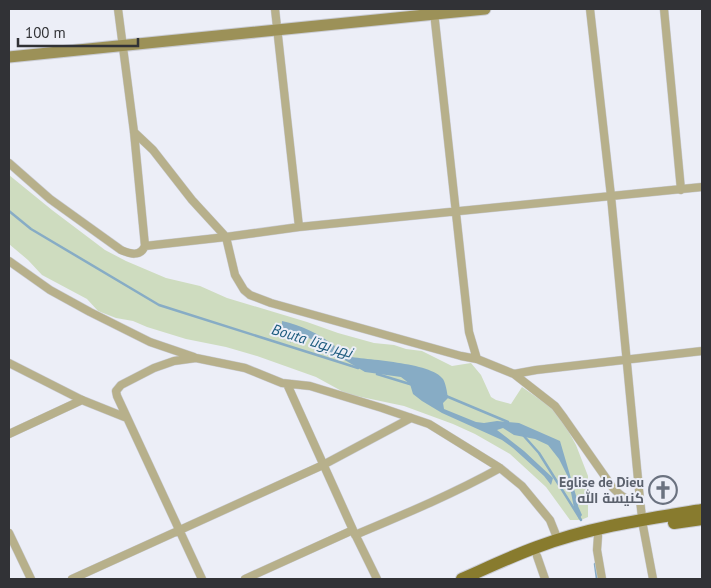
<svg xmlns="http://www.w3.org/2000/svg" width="711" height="588" font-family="'PT Sans',Cairo,sans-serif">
  <rect width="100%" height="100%" fill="#eceef7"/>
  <!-- green -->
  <path fill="#cedcbf" d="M9 175 52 210 105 250 126 261 166 278 200 286 227 298 307 322 338 333 374 343 394 345 406 349 422 351 452 366 471 363 481 375 491 397 496 400 511 404 522 387 552 408 560 416 576 445 588 476V517L581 520H570L546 487 510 454 475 434 453 424 404 406 347 394 316 377 257 356 226 347 186 339 147 327 133 321 116 318 98 311 87 299 42 275 28 260 9 244Z"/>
  <!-- water -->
  <path fill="#87acc5" d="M282 321C301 325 319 334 335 346L332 354C318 341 312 338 294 334L291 338V343C287 336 281 329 282 321Z
    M345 356C366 360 431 362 443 379 446 384 447 392 448 398L443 403 444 409 476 422 484 423 497 421 519 423 560 441 577 499 578 506 582 515 579 519 574 508 568 477 559 459 548 445 535 439 514 435 503 428 497 430 524 451 553 478 551 485 544 476 513 448 502 440 442 413 422 401 413 394 410 384 401 377 365 372 343 359Z"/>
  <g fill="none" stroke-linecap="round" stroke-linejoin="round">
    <!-- stream -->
    <path stroke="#87acc5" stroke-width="2.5" d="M9 211 31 229 159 305 358 368
      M377 374 413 385
      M446 396 508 422
      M523 435 539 453 581 520
      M595 564 597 579"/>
    <defs>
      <path id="street" d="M118 9 134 132 145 246
        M275 9 299 227
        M590 9 611 196 640 500 643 526 653 579
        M664 9 681 190
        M434 12 469 332 477 359
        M134 132 153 150 192 200 226 237 235 275 244 290 250 295 271 303 461 356 477 359 514 374 555 406 564 418 613 488C623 498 626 500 640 500
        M9 163 50 199 121 250C130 254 140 257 145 246L226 237 299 227 702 187
        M9 261 50 290 90 312 150 342 194 357
        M9 363 82 400 127 418
        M514 374 536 370 702 351
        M287 384 353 530 377 579
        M9 434 82 400
        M9 533 31 579
        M355 535C405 514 453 494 500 468
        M598 536 597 550 602 579
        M537 556 545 579
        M72 579 323 465 411 418
        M202 579 117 396 116 391 121 385 154 368 174 361 196 358 245 368 282 383 310 386 382 408 429 424 500 468 522 486 550 520 558 540
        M245 579 353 530"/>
      <path id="secondary" d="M9 57 485 9"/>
      <path id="primary" d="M674 523 702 519
        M462 579C487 568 512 556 537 547 590 527 646 519 702 510"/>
    </defs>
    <!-- street casing -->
    <use href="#street" stroke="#caccd4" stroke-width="9"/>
    <!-- secondary casing -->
    <use href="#secondary" stroke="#caccd4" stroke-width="13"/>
    <!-- primary casing -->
    <use href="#primary" stroke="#caccd4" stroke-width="14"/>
    <!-- street -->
    <use href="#street" stroke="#b7b08b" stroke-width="8"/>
    <!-- secondary -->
    <use href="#secondary" stroke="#9c9158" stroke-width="11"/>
    <!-- primary -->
    <use href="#primary" stroke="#887b2e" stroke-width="12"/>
  </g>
  <!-- icons -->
  <defs>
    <symbol id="church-ring" viewBox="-11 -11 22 22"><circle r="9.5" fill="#eceef7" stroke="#6b7280" stroke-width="1.5"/><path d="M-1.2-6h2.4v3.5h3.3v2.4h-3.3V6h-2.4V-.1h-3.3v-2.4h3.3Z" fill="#6b7280"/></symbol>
  </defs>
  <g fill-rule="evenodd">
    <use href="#church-ring" x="647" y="474" width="32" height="32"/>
  </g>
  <g text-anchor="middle" stroke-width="4" stroke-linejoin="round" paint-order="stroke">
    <!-- worship labels -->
    <g font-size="14" font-weight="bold" fill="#5b616d" stroke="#eceef7" text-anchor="end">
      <text x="644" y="487">Eglise de Dieu<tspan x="644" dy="16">كنيسة الله</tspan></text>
    </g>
    <!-- water labels -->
    <g font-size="15" font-style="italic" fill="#1d5b7e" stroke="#eceef7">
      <text transform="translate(312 341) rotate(17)" y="5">Bouta نهر بوتا</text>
    </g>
  </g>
  <!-- border -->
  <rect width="711" height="588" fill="none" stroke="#313236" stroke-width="20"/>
  <!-- scale -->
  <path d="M18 38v8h120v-8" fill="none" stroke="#313236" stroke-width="2.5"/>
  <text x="25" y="38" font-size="15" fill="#313236" stroke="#eceef7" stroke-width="4" paint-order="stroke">100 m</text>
</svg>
